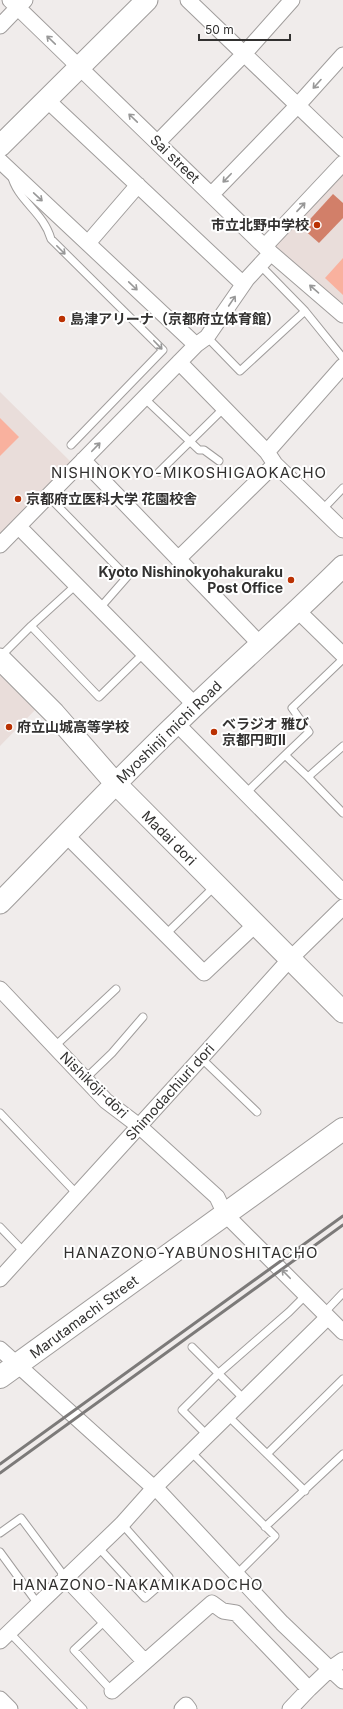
<svg xmlns="http://www.w3.org/2000/svg" width="343" height="1709" font-family="Inter,'Noto Sans JP',sans-serif">
  <rect width="100%" height="100%" fill="#f0eceb"/>
  <!-- built -->
  <path fill="#e9ddda" d="M343 168V307L274 246Z
    M0 392 71 462 0 537Z
    M0 675 36 709 0 746Z"/>
  <!-- green -->
  <path fill="#f9b19e" d="M343 258V295L325 278Z
    M0 418 19 437 0 456Z"/>
  <!-- water -->
  <path fill="#d27f69" d="M333 194 343 203V218L319 243 302 228Z"/>
  <g fill="none" stroke-linecap="round" stroke-linejoin="round">
    <defs>
      <path id="lane" d="M11 174C17 201 43 211 51 239L163 350 71 445
        M260 265 305 311
        M207 337 240 371 305 311 343 358
        M144 398 199 450H204L219 461
        M159 472 224 408
        M48 496 127 577 99 609
        M322 510 343 488
        M31 626 99 697 143 654
        M0 657 31 626 76 585
        M285 755 309 732 292 708 343 659
        M308 777 343 746
        M246 793 285 755 308 777 343 813
        M165 935 215 886
        M54 1047 116 989
        M201 1058 257 1112
        M85 1079 112 1053 143 1017
        M0 1113 77 1194
        M0 1227 24 1252
        M324 1313 343 1293
        M192 1347 245 1400
        M228 1416 305 1491
        M208 1436 182 1410 219 1373 289 1312 306 1295
        M191 1452 275 1536 237 1574
        M267 1454 343 1379
        M265 1527 343 1454
        M0 1533 21 1518 65 1577
        M98 1547 145 1598 169 1577 122 1524
        M0 1552 38 1604
        M106 1620 74 1650 112 1691
        M9 1632 83 1709"/>
      <path id="street" d="M10 0 271 253 343 315
        M188 0 343 149
        M0 26 25 0
        M47 100 243 284
        M158 142 244 54 292 0
        M0 161 196 345
        M211 195 298 105 343 55
        M88 243 138 185
        M265 246 343 163
        M179 362 267 452 275 464 343 530
        M267 452 343 366
        M83 460 260 644
        M19 527 195 705
        M0 545 196 345 207 337 247 279 271 253
        M178 559 275 464
        M298 611 343 655
        M176 723 343 892
        M66 835 204 973 256 924
        M0 989 106 1101 139 1126 217 1197 225 1214 343 1332
        M0 1279 201 1058 290 959 343 907
        M0 1349 154 1488
        M155 1487 282 1623 330 1669 309 1689
        M65 1577 145 1662
        M0 1641 122 1524 155 1487 328 1317
        M343 1660 330 1669 343 1681
        M112 1691 212 1603 223 1611 236 1613 309 1689 290 1709
        M0 1699 10 1709
        M182 1709 186 1705 189 1709"/>
      <path id="secondary" d="M0 146 147 0
        M0 659 54 713 116 784 343 1012
        M0 903C59 843 117 780 178 722 232 669 289 620 343 566"/>
      <path id="primary" d="M0 1377 343 1129"/>
    </defs>
    <!-- lane casing -->
    <use href="#lane" stroke="#a09d9c" stroke-width="9"/>
    <!-- street casing -->
    <use href="#street" stroke="#a09d9c" stroke-width="17"/>
    <!-- secondary casing -->
    <use href="#secondary" stroke="#a09d9c" stroke-width="23"/>
    <!-- primary casing -->
    <use href="#primary" stroke="#a09d9c" stroke-width="24"/>
    <!-- lane -->
    <use href="#lane" stroke="#fff" stroke-width="7"/>
    <!-- street -->
    <use href="#street" stroke="#fff" stroke-width="15"/>
    <!-- secondary -->
    <use href="#secondary" stroke="#fff" stroke-width="21"/>
    <!-- primary -->
    <use href="#primary" stroke="#fff" stroke-width="22"/>
    <!-- rail -->
    <path stroke="#7c7a79" stroke-width="3" d="M0 1464 343 1216
      M0 1473 343 1225"/>
  </g>
  <!-- one-way arrows -->
  <defs><path id="oneway-shaft" d="M-6 0H5M1.5-3L5.5 0L1.5 3" fill="none" stroke-width="1.6" stroke-linecap="round" stroke-linejoin="round"/></defs>
  <g stroke="#989898">
    <use href="#oneway-shaft" transform="translate(51 40) rotate(-136)"/>
    <use href="#oneway-shaft" transform="translate(317 84) rotate(132)"/>
    <use href="#oneway-shaft" transform="translate(133 118) rotate(-136)"/>
    <use href="#oneway-shaft" transform="translate(227 178) rotate(134)"/>
    <use href="#oneway-shaft" transform="translate(38 197) rotate(43)"/>
    <use href="#oneway-shaft" transform="translate(301 207) rotate(-47)"/>
    <use href="#oneway-shaft" transform="translate(61 250) rotate(45)"/>
    <use href="#oneway-shaft" transform="translate(133 286) rotate(44)"/>
    <use href="#oneway-shaft" transform="translate(314 289) rotate(-139)"/>
    <use href="#oneway-shaft" transform="translate(232 301) rotate(-56)"/>
    <use href="#oneway-shaft" transform="translate(158 345) rotate(46)"/>
    <use href="#oneway-shaft" transform="translate(96 447) rotate(-46)"/>
    <use href="#oneway-shaft" transform="translate(286 1274) rotate(-134)"/>
  </g>
  <!-- markers -->
  <g fill="#ba3102" stroke="#fff" stroke-width="1.5">
    <circle cx="317" cy="225" r="4"/>
    <circle cx="62" cy="319" r="4"/>
    <circle cx="18" cy="499" r="4"/>
    <circle cx="291" cy="580" r="4"/>
    <circle cx="9" cy="727" r="4"/>
    <circle cx="214" cy="732" r="4"/>
  </g>
  <g text-anchor="middle" stroke-width="4" stroke-linejoin="round" paint-order="stroke">
    <!-- street labels -->
    <g font-size="14" fill="#323130" stroke="#fff">
      <text transform="translate(175 159) rotate(44)" y="5">Sai street</text>
      <text transform="translate(169 732) rotate(-44)" y="5">Myoshinji michi Road</text>
      <text transform="translate(169 838) rotate(45)" y="5">Madai dori</text>
      <text transform="translate(94 1085) rotate(44)" y="5">Nishikōji-dōri</text>
      <text transform="translate(170 1092) rotate(-48)" y="5">Shimodachiuri dori</text>
      <text transform="translate(84 1317) rotate(-36)" y="5">Marutamachi Street</text>
    </g>
    <!-- poi labels -->
    <g font-size="14" font-weight="bold" fill="#323130" stroke="#fff" text-anchor="start">
      <text x="309" y="230" text-anchor="end">市立北野中学校</text>
      <text x="70" y="324">島津アリーナ（京都府立体育館）</text>
      <text x="26" y="504">京都府立医科大学 花園校舎</text>
      <text x="283" y="577" text-anchor="end">Kyoto Nishinokyohakuraku<tspan x="283" dy="16">Post Office</tspan></text>
      <text x="222" y="729">べラジオ 雅び<tspan x="222" dy="16">京都円町Ⅱ</tspan></text>
      <text x="17" y="732">府立山城高等学校</text>
    </g>
    <!-- neighbourhood labels -->
    <g font-size="15" letter-spacing="1" fill="#323130" stroke="#fff">
      <text x="189" y="478">NISHINOKYO-MIKOSHIGAOKACHO</text>
      <text x="191" y="1258">HANAZONO-YABUNOSHITACHO</text>
      <text x="138" y="1590">HANAZONO-NAKAMIKADOCHO</text>
    </g>
  </g>
  <!-- scale -->
  <path d="M199 34v6h91v-6" fill="none" stroke="#323130" stroke-width="2"/>
  <text x="205" y="34" font-size="12" fill="#323130" stroke="#ffffff" stroke-width="3" paint-order="stroke">50 m</text>
</svg>
